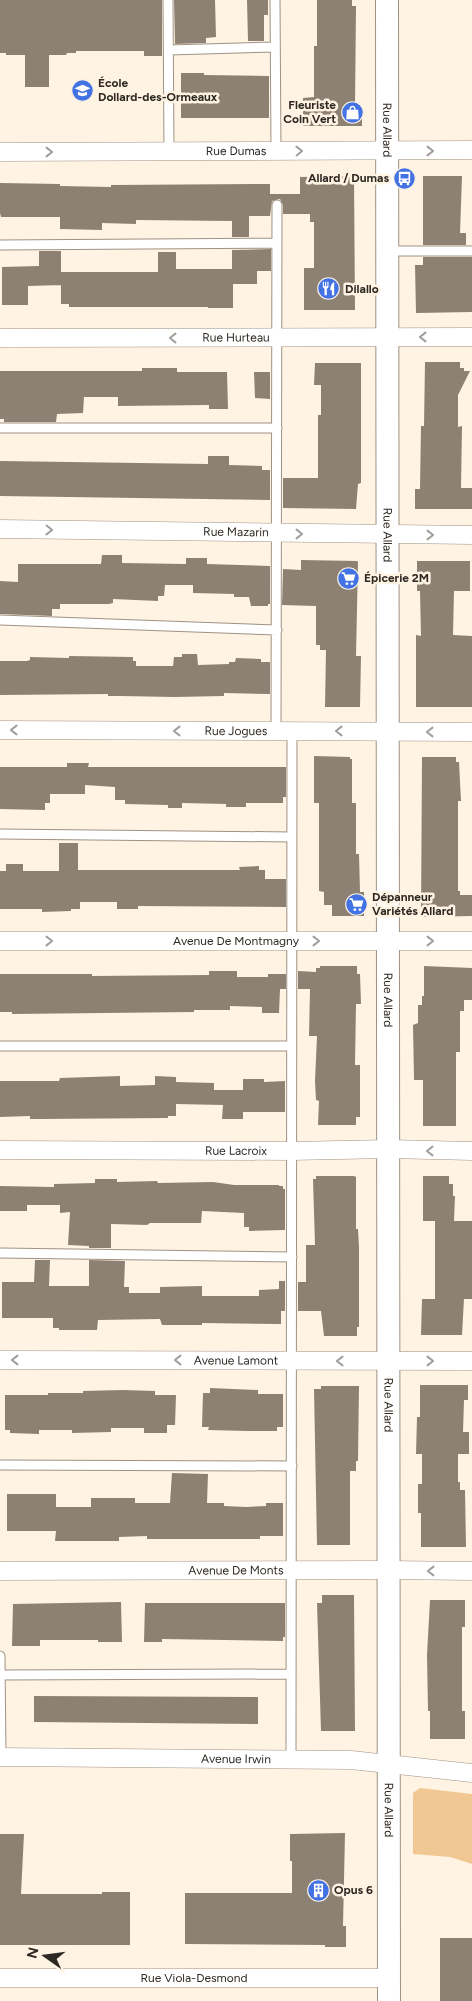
<svg xmlns="http://www.w3.org/2000/svg" width="472" height="2001" font-family="Figtree,sans-serif">
  <rect width="100%" height="100%" fill="#fff3e3"/>
  <!-- green -->
  <path fill="#f1c893" d="M420 1788 472 1794V1864L450 1857 413 1854V1793Z"/>
  <!-- building -->
  <path fill="#8d8173" d="M0 0H162V56H144V51H76V53H67L66 55H49V87H25V55H6V53H0Z
    M174 0H215L216 37 206 38V43L175 44Z
    M247 0H268V15H264V41H248Z
    M317 0H352V6H356L355 106H362V126H303V98L314 97V46H317Z
    M181 73H204V75L269 76V118H181Z
    M354 176 355 310H304V268H314V222H310V214H283V205L280 199 272 201 270 216H249V237H232V221L136 220V224L102 223V230L60 229V217H1L0 213V183L60 184V186L111 187V185L270 184V194H300V177Z
    M423 176H462L460 233H466V245H423Z
    M271 249V271H257V284H233V308H208V307H69V304H61V272H158V252H176V269H232V250Z
    M39 251H61V285L28 286V305H2V267L39 266Z
    M423 257H472V312L416 313 415 265H423Z
    M425 362H460V368H464V371H470L458 395V427L462 426 461 488H472V509H415V489H420L421 426H424Z
    M315 363H361V483L358 484 356 509 283 508V478H318V415H321V385H314Z
    M142 368H177V372H227L228 409H209V405L118 406V397H84L83 413 57 414 56 422H4V419H0V371H142Z
    M254 372H270V399L255 398Z
    M208 456H229V465L262 466V470H270V500L0 496V461L208 464Z
    M102 555H122V563L186 564V558H207V564L270 566V604H268V606H251L249 597H234V594L193 593V585H165L164 596H158V601L113 599V603L109 604H60V609H52V616L0 614V581L18 582V564H101Z
    M301 560 357 561 358 562 356 656H361L360 707H325L326 650H320V645H316V606L282 605 283 569 301 570Z
    M417 561H470V591H454L453 635 472 636V707H416V635L421 636 420 591H417Z
    M182 654H197L198 665 229 664V662H235L236 658 261 659V662H270V694L224 693V696L174 697 121 696H108V694L0 695V661H27L30 660V657L69 658V656L133 657V661H136V666H173L174 657H182Z
    M314 756 350 757V759H352V803H356V854H359L360 892H364V916H332V905H324V892L319 891V803H314Z
    M422 757H456V762H459L461 801H458V891H460V895H472V916L421 917Z
    M67 763H89L88 767H286V797H283V803H246V807H226V804L182 803V808H168V805L125 804V800H115V787L85 785V794H50V803H45V810L0 809V767H67Z
    M59 843H78V870H240L239 867 259 866V870H265V879H286V907L138 906V909H117V902H80V909H71V911L42 912V909H0V871H6V864H23V871H59Z
    M320 966H357V974H360L361 1004H356L355 1065H360V1117H356V1125H318L319 1101 316 1100 315 1081 317 1036H309L310 989H298V971L316 972V968H320Z
    M424 966 472 968V1000H464V1011H460V1052H456V1126H423V1080H414L413 1025 418 1023V1005H422V996H424Z
    M209 971H237V977H268V974H286V989H280L279 1013H262V1007L230 1006V1010H194V1012L12 1014V1012H0V974H92V976L209 975Z
    M120 1076V1086L155 1085V1076L176 1077V1082L214 1083V1090H243V1079H264V1082L285 1081V1112H243V1119H222L223 1105 176 1104V1116H168V1118L40 1119H30V1116L0 1117V1081H59L60 1078Z
    M316 1176H354L356 1177V1229H358L359 1247V1327H357V1336H324L321 1311H298V1282H306V1245H315L313 1179H316Z
    M423 1176H449V1184H453V1196H455L454 1221H472V1299H464L462 1335H421L422 1299H435V1221H423Z
    M95 1179H117V1182L157 1181 158 1183 213 1182 234 1185H279V1186H283V1189H285V1230L249 1231V1227H244V1213L202 1211 201 1223H150L147 1225 111 1224V1248H89V1246L68 1245 70 1212 60 1213V1205H27V1211H0V1186L54 1187V1184L95 1183Z
    M35 1260H50L49 1286H89V1260L125 1261 124 1287H129V1293H160V1287L202 1286V1296H259V1290L279 1289V1281H285V1311H281V1324L202 1323V1325H162L160 1319 98 1320 97 1330H59V1328H53V1318H2V1282H34Z
    M420 1385H468V1400H464L463 1432H469V1454H458V1482H460V1490H465L466 1547H421V1513H418V1484H422V1454H416L417 1417H420Z
    M321 1386H359L358 1461H356V1471H350V1545H317L314 1389H321Z
    M210 1388 258 1390V1394H283V1427H277V1431H248L208 1430 209 1427H202L203 1393H210Z
    M123 1390 155 1391V1395H176L175 1425H167V1433H144V1428H111V1432L72 1433V1430H39V1434L10 1433V1430H5V1395H48V1393H83V1391Z
    M172 1473 208 1474 207 1503H224V1506L246 1507 266 1506V1503H283V1536H260V1539H147V1536L119 1537V1541H55L56 1531H7V1494H56V1507H91V1498H135V1503H170Z
    M322 1595H354L355 1731H321L317 1603H322Z
    M430 1600H465V1627H462V1711H465V1739H430V1711H428L427 1655Z
    M121 1602 122 1642H98V1640H40V1646H12L13 1604Z
    M145 1603H285V1637H283V1641L162 1639V1642H144Z
    M34 1696 258 1697V1724L34 1722Z
    M345 1833 343 1926H346V1947H325V1945L185 1944V1893H292V1861H290V1834Z
    M0 1834H24L21 1894H102V1892H130V1945H0Z
    M440 1938H472V2001H440Z"/>
  <g fill="none" stroke-linecap="round" stroke-linejoin="round">
    <defs>
      <path id="service" d="M168 0 169 152
        M275 0 276 152
        M169 50 275 47
        M0 245 277 243
        M388 251H472
        M0 428H277
        M0 620 277 630
        M276 731 277 205
        M0 834 291 837
        M0 1046H291
        M0 1253 292 1257
        M0 1465 292 1466
        M0 1656 1 1757
        M0 1675 291 1674
        M291 1758 292 731"/>
      <g id="minor">
        <path id="s1" d="M0 152 472 150"/>
        <path id="s2" d="M0 338 472 337"/>
        <path id="s3" d="M0 529 472 535"/>
        <path id="s4" d="M0 730 472 732"/>
        <path id="s5" d="M0 941H472"/>
        <path id="s6" d="M0 1150 291 1151 389 1149 472 1151"/>
        <path id="s7" d="M0 1360 472 1361"/>
        <path id="s8" d="M0 1571 389 1570 472 1571"/>
        <path id="s9" d="M0 1757 351 1760 472 1773"/>
        <path id="s10" d="M0 1978H388"/>
      </g>
      <g id="tertiary">
        <path id="s11" d="M387 0 389 2001"/>
      </g>
    </defs>
    <!-- service casing -->
    <use href="#service" stroke="#9e9284" stroke-width="11"/>
    <!-- minor casing -->
    <use href="#minor" stroke="#9e9284" stroke-width="19"/>
    <!-- tertiary casing -->
    <use href="#tertiary" stroke="#9e9284" stroke-width="24"/>
    <!-- service -->
    <use href="#service" stroke="#fff" stroke-width="9"/>
    <!-- minor -->
    <use href="#minor" stroke="#fff" stroke-width="18"/>
    <!-- tertiary -->
    <use href="#tertiary" stroke="#fff" stroke-width="22"/>
  </g>
  <!-- one-way arrows -->
  <defs><path id="oneway-chevron" d="M-2-3.5L2.5 0L-2 3.5" fill="none" stroke-width="1.6" stroke-linecap="round" stroke-linejoin="round" transform="scale(1.25)"/></defs>
  <g stroke="#a19f9c">
    <use href="#oneway-chevron" transform="translate(299 151) rotate(-1)"/>
    <use href="#oneway-chevron" transform="translate(430 151)"/>
    <use href="#oneway-chevron" transform="translate(49 152)"/>
    <use href="#oneway-chevron" transform="translate(423 337) rotate(180)"/>
    <use href="#oneway-chevron" transform="translate(173 338) rotate(180)"/>
    <use href="#oneway-chevron" transform="translate(49 530) rotate(1)"/>
    <use href="#oneway-chevron" transform="translate(299 534)"/>
    <use href="#oneway-chevron" transform="translate(430 535)"/>
    <use href="#oneway-chevron" transform="translate(14 730) rotate(-180)"/>
    <use href="#oneway-chevron" transform="translate(177 731) rotate(-180)"/>
    <use href="#oneway-chevron" transform="translate(339 731) rotate(-180)"/>
    <use href="#oneway-chevron" transform="translate(430 732) rotate(-180)"/>
    <use href="#oneway-chevron" transform="translate(49 941)"/>
    <use href="#oneway-chevron" transform="translate(316 941)"/>
    <use href="#oneway-chevron" transform="translate(430 941)"/>
    <use href="#oneway-chevron" transform="translate(430 1151) rotate(-180)"/>
    <use href="#oneway-chevron" transform="translate(15 1360) rotate(-180)"/>
    <use href="#oneway-chevron" transform="translate(178 1360) rotate(-180)"/>
    <use href="#oneway-chevron" transform="translate(340 1361) rotate(-180)"/>
    <use href="#oneway-chevron" transform="translate(430 1361)"/>
    <use href="#oneway-chevron" transform="translate(431 1571) rotate(-180)"/>
  </g>
  <!-- icons -->
  <defs>
    <symbol id="school-disc" viewBox="-11 -11 22 22"><circle r="9.5" fill="#4272e3" stroke="#fff3e3"/><path d="M0-5L7-2L0 1L-7-2ZM-4 1L0 2.5L4 1V4Q0 6-4 4Z" fill="#fff"/></symbol>
    <symbol id="shop-disc" viewBox="-11 -11 22 22"><circle r="9.5" fill="#4272e3" stroke="#fff3e3"/><path d="M-5-2.5h2.3a2.7 3.5 0 0 1 5.4 0H5L5.5 6h-11ZM-1.5-2.5h3a1.5 2.3 0 0 0-3 0Z" fill="#fff"/></symbol>
    <symbol id="bus-disc" viewBox="-11 -11 22 22"><circle r="9.5" fill="#4272e3" stroke="#fff3e3"/><path d="M-5-6H5V4H4V6H2V4H-2V6H-4V4H-5ZM-3.5-4V0h7V-4ZM-3.5 1.2v1.5H-2V1.2ZM2 1.2v1.5H3.5V1.2Z" fill="#fff"/></symbol>
    <symbol id="restaurant-disc" viewBox="-11 -11 22 22"><circle r="9.5" fill="#4272e3" stroke="#fff3e3"/><path d="M-5-6h1v4h1v-4h1v4h1v-4h1v5L-1.5 .5V6h-2V.5L-5-1ZM5-6V6H3V1.5H1.5Q1.5-4 5-6Z" fill="#fff"/></symbol>
    <symbol id="supermarket-disc" viewBox="-11 -11 22 22"><circle r="9.5" fill="#4272e3" stroke="#fff3e3"/><path d="M-6-5.5h2.5l.6 2H6L4.5 2H-2.5L-4.4-4H-6ZM-1.5 3.2a1.3 1.3 0 1 0 .1 0ZM3 3.2a1.3 1.3 0 1 0 .1 0Z" fill="#fff"/></symbol>
    <symbol id="building-disc" viewBox="-11 -11 22 22"><circle r="9.5" fill="#4272e3" stroke="#fff3e3"/><path d="M-4-6H4V6H1V3H-1V6H-4ZM-2.5-4.3h1.7v1.8h-1.7ZM.8-4.3h1.7v1.8H.8ZM-2.5-1h1.7V.8h-1.7ZM.8-1h1.7V.8H.8Z" fill="#fff"/></symbol>
  </defs>
  <g fill-rule="evenodd">
    <use href="#school-disc" x="70" y="78" width="25" height="25"/>
    <use href="#shop-disc" x="340" y="100" width="25" height="25"/>
    <use href="#bus-disc" x="392" y="166" width="25" height="25"/>
    <use href="#restaurant-disc" x="316" y="276" width="25" height="25"/>
    <use href="#supermarket-disc" x="336" y="566" width="25" height="25"/>
    <use href="#supermarket-disc" x="344" y="892" width="25" height="25"/>
    <use href="#building-disc" x="306" y="1878" width="25" height="25"/>
  </g>
  <g text-anchor="middle" stroke-width="5" stroke-linejoin="round" paint-order="stroke">
    <!-- poi labels -->
    <g font-size="12" font-weight="bold" fill="#2e2923" stroke="#fff3e3" text-anchor="start">
      <text x="98" y="87">École<tspan x="98" dy="14">Dollard-des-Ormeaux</tspan></text>
      <text x="336" y="109" text-anchor="end">Fleuriste<tspan x="336" dy="14">Coin Vert</tspan></text>
      <text x="389" y="182" text-anchor="end">Allard / Dumas</text>
      <text x="345" y="293">Dilallo</text>
      <text x="364" y="582">Épicerie 2M</text>
      <text x="372" y="901">Dépanneur<tspan x="372" dy="14">Variétés Allard</tspan></text>
      <text x="334" y="1894">Opus 6</text>
    </g>
    <!-- street labels -->
    <g font-size="12" fill="#2e2923" stroke="#fff3e3">
      <text dy="4" stroke="none"><textPath href="#s11" startOffset="130">Rue Allard</textPath></text>
      <text dy="4" stroke="none"><textPath href="#s1" startOffset="236">Rue Dumas</textPath></text>
      <text dy="4" stroke="none"><textPath href="#s2" startOffset="236">Rue Hurteau</textPath></text>
      <text dy="4" stroke="none"><textPath href="#s3" startOffset="236">Rue Mazarin</textPath></text>
      <text dy="4" stroke="none"><textPath href="#s11" startOffset="535">Rue Allard</textPath></text>
      <text dy="4" stroke="none"><textPath href="#s4" startOffset="236">Rue Jogues</textPath></text>
      <text dy="4" stroke="none"><textPath href="#s5" startOffset="236">Avenue De Montmagny</textPath></text>
      <text dy="4" stroke="none"><textPath href="#s11" startOffset="1000">Rue Allard</textPath></text>
      <text dy="4" stroke="none"><textPath href="#s6" startOffset="236">Rue Lacroix</textPath></text>
      <text dy="4" stroke="none"><textPath href="#s7" startOffset="236">Avenue Lamont</textPath></text>
      <text dy="4" stroke="none"><textPath href="#s11" startOffset="1405">Rue Allard</textPath></text>
      <text dy="4" stroke="none"><textPath href="#s8" startOffset="236">Avenue De Monts</textPath></text>
      <text dy="4" stroke="none"><textPath href="#s9" startOffset="236">Avenue Irwin</textPath></text>
      <text dy="4" stroke="none"><textPath href="#s11" startOffset="1810">Rue Allard</textPath></text>
      <text dy="4" stroke="none"><textPath href="#s10" startOffset="194">Rue Viola-Desmond</textPath></text>
    </g>
  </g>
  <!-- north arrow -->
  <g transform="translate(45 1956) rotate(284)" stroke="#fff3e3" stroke-width="4" paint-order="stroke">
  <path d="M0-4L9 19L0 12L-9 19Z" fill="#2e2923"/>
  <text y="-8" font-size="14" font-weight="bold" text-anchor="middle" fill="#2e2923">N</text>
  </g>
</svg>
